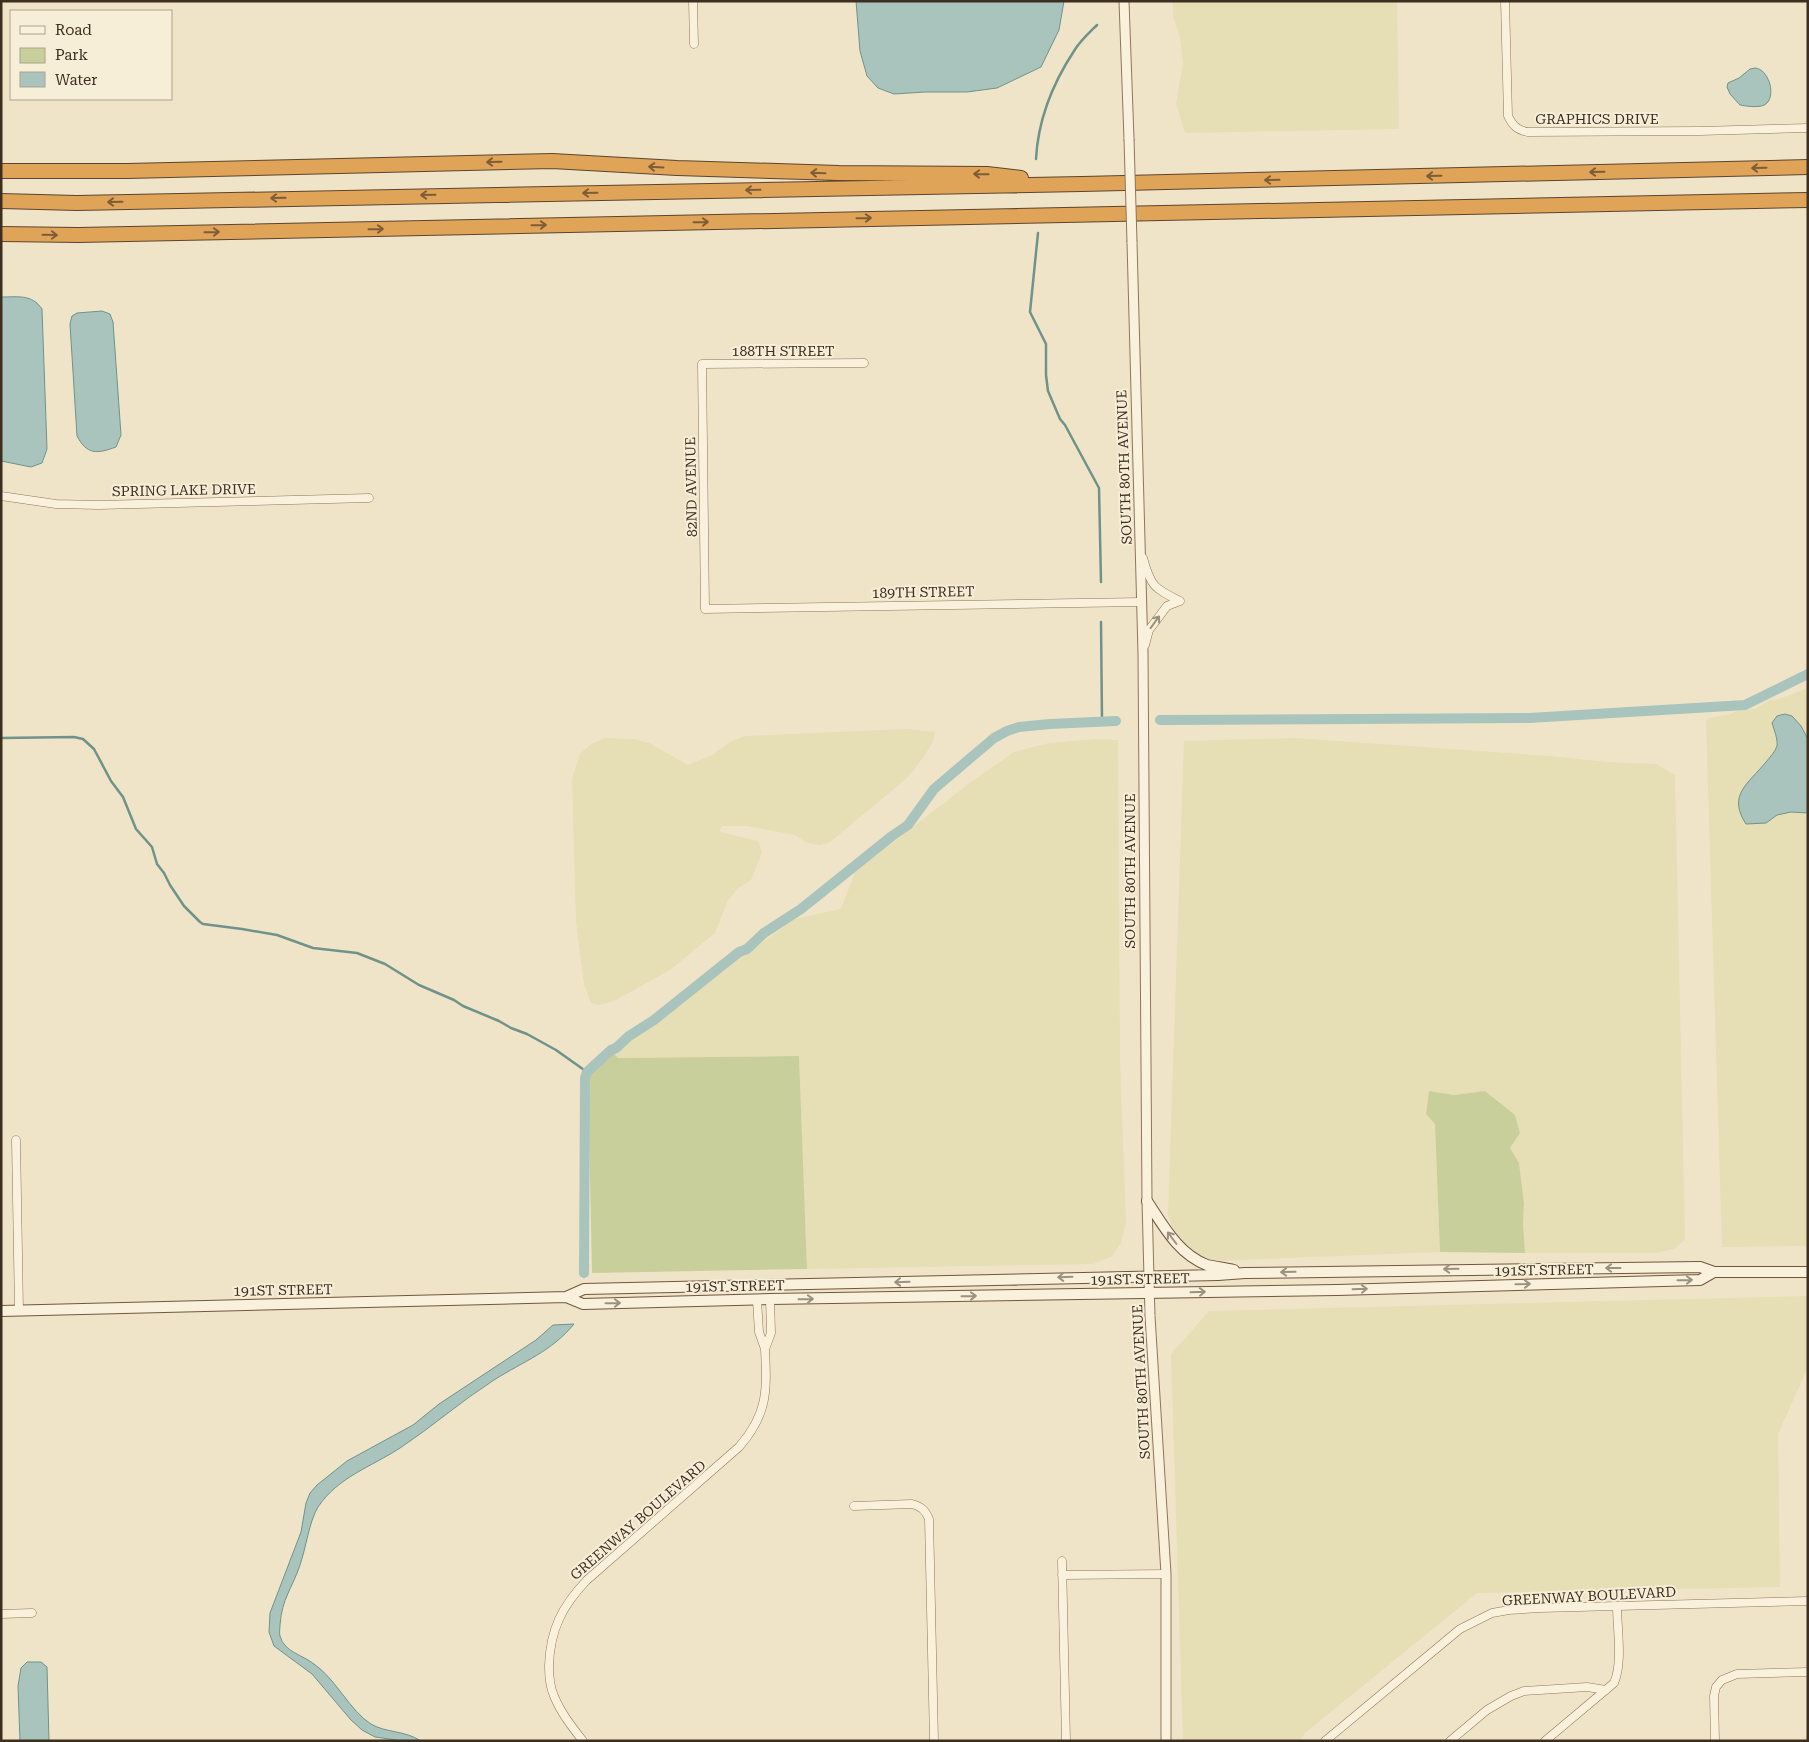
<svg xmlns="http://www.w3.org/2000/svg" width="1809" height="1742" font-family="'Roboto Serif',serif">
  <rect width="100%" height="100%" fill="#f0e4c8"/>
  <!-- farmland -->
  <path fill="#e6deb5" d="M1173 1H1397L1399 129 1185 133 1176 103 1183 64 1180 37 1173 16Z
    M1808 688V1246L1722 1247 1706 721 1709 718 1728 715 1740 710 1755 709 1768 701 1779 699Z
    M906 729 935 732 933 742 923 758 906 779 830 842 820 845 813 844 805 842 795 835 746 826H722L719 831 724 833 758 841 762 852 751 880 738 888 728 900 715 933 670 970 614 1001 599 1005 591 1003 584 984 576 922 572 779 580 754 591 744 605 738 634 739 649 743 688 765 712 755 730 742 745 736Z
    M1295 738 1550 756 1607 762 1656 764 1675 775 1685 1240 1674 1249 1656 1253H1525L1523 1224 1524 1203 1519 1163 1510 1148 1520 1133 1515 1115 1485 1091 1454 1095 1429 1091 1426 1113 1435 1123 1440 1252 1212 1261 1188 1250 1174 1233 1168 1214 1184 741Z
    M1096 739 1118 740 1120 1059 1126 1223 1121 1243 1111 1257 1093 1264 807 1269 799 1056 618 1058 609 1048 795 919 841 909 855 872 971 782 1014 752 1049 743Z
    M1808 1296V1367L1778 1434 1780 1587 1477 1593 1305 1733 1300 1741H1183L1171 1354 1209 1311Z"/>
  <!-- green -->
  <path fill="#c9cf9b" d="M609 1048 618 1058 799 1056 807 1269 592 1273 588 1078 595 1059Z
    M1429 1091 1454 1095 1485 1091 1515 1115 1520 1133 1510 1148 1519 1163 1524 1203 1523 1224 1525 1253 1440 1252 1435 1124 1426 1114Z"/>
  <!-- water -->
  <path fill="#a9c4bc" stroke="#6f938a" d="M856 1H1064L1059 30 1041 67 997 88 967 92H925L894 94 878 88 867 76 860 51Z
    M1755 68C1768 69 1776 93 1767 103 1762 109 1746 106 1740 105L1730 94 1727 87 1728 83 1739 78 1750 69Z
    M1 297C18 297 32 294 42 309L47 449 42 463 31 467 1 461Z
    M102 311 110 314 113 322 121 435 116 447C97 454 87 455 77 436L70 324 72 316 77 313Z
    M1785 714 1792 716 1801 726 1808 739V813L1791 812 1777 815 1766 823 1746 824C1727 795 1748 784 1766 762 1770 757 1775 752 1777 746 1778 739 1774 730 1772 723L1777 716Z
    M574 1324C551 1352 524 1361 494 1380 461 1401 432 1427 400 1448 371 1467 338 1477 318 1507 309 1522 306 1548 300 1565 292 1589 282 1598 280 1625 280 1628 279 1633 280 1636 284 1652 303 1655 314 1664 336 1679 350 1711 371 1724 386 1733 404 1730 421 1741H403L375 1737 362 1730 351 1720 312 1674 274 1646 269 1632 270 1613 301 1532 306 1503 310 1493 317 1485 347 1461 413 1425 439 1404 536 1340 553 1325Z
    M27 1662H41L47 1667 49 1741H20L18 1686 21 1668Z"/>
  <g fill="none" stroke-linecap="round" stroke-linejoin="round">
    <!-- stream -->
    <path stroke="#6f938a" stroke-width="2.5" d="M1036 159C1038 120 1053 83 1074 51 1080 41 1089 33 1097 25
      M1038 233 1030 312 1046 344V375L1048 391 1060 419 1065 425 1099 488 1101 582
      M1101 622 1102 721
      M1 738 74 737 83 739 94 749 111 781 123 797 136 829 152 847 157 864 164 873 170 885 184 906 200 922 203 924 242 929 277 935 313 948 357 953 385 964 419 985 454 1000 463 1006 499 1021 511 1028 527 1034 556 1050 587 1072"/>
    <!-- canal -->
    <path stroke="#a9c4bc" stroke-width="10" d="M1160 720 1529 718 1745 705 1808 674
      M584 1273 585 1078 587 1072 611 1050 616 1048 629 1036 654 1020 739 952 747 949 764 933 801 909 892 836 908 825 934 789 994 738 1007 731 1019 727 1050 724 1116 721"/>
    <defs>
      <path id="minor" d="M693 1 694 44
        M1505 1 1508 116C1513 126 1517 130 1528 132L1700 131 1808 128
        M864 363 702 364 705 609 1141 602
        M1 496 56 504 99 505 369 498
        M1143 558C1151 587 1154 588 1180 601
        M1145 645 1149 630 1167 606 1180 601
        M16 1140 19 1311
        M757 1300 759 1332 765 1349 771 1333 770 1299
        M854 1506 912 1504C922 1507 925 1510 929 1519L934 1741
        M1062 1561 1066 1741
        M1062 1575 1166 1574
        M1 1614 32 1613
        M583 1741C572 1727 561 1713 554 1696 550 1687 549 1675 549 1666 550 1630 562 1606 587 1580L739 1447C768 1414 767 1391 765 1349
        M1325 1741 1460 1629 1492 1613 1509 1610 1540 1608 1808 1601
        M1450 1741 1487 1710 1511 1696 1524 1691 1587 1687 1606 1690
        M1545 1741 1614 1683C1623 1663 1617 1628 1617 1606
        M1715 1741 1714 1696 1716 1687 1722 1680 1737 1674 1808 1672"/>
      <path id="tertiary" d="M1124 1 1129 139
        M1132 242 1143 653 1147 1201 1150 1316 1166 1574V1741"/>
      <path id="secondary" d="M1147 1201C1163 1225 1178 1254 1207 1265 1216 1267 1225 1268 1234 1270
        M566 1297 583 1304 770 1299 1337 1290 1700 1280 1714 1272
        M1 1311 566 1297 584 1289 1218 1275 1245 1273 1700 1267 1714 1272H1808"/>
      <path id="motorway" d="M1 171H127L552 161 677 168 839 173 987 174 1021 178
        M1 201 77 203 1082 184 1808 167
        M1 234 78 235 1808 200"/>
    </defs>
    <!-- minor casing -->
    <use href="#minor" stroke="#8d765c" stroke-width="9"/>
    <!-- tertiary casing -->
    <use href="#tertiary" stroke="#8d765c" stroke-width="11"/>
    <!-- secondary casing -->
    <use href="#secondary" stroke="#6f573f" stroke-width="12"/>
    <!-- motorway casing -->
    <use href="#motorway" stroke="#5b4430" stroke-width="16"/>
    <!-- minor -->
    <use href="#minor" stroke="#faf1dc" stroke-width="8"/>
    <!-- tertiary -->
    <use href="#tertiary" stroke="#faf1dc" stroke-width="9"/>
    <!-- secondary -->
    <use href="#secondary" stroke="#faf1dc" stroke-width="10"/>
    <!-- motorway -->
    <use href="#motorway" stroke="#e0a458" stroke-width="14"/>
    <defs>
      <path id="tertiary-bridge" d="M1129 139 1132 242"/>
    </defs>
    <!-- tertiary-bridge casing -->
    <use href="#tertiary-bridge" stroke="#8d765c" stroke-width="11" stroke-linecap="butt"/>
    <!-- tertiary-bridge -->
    <use href="#tertiary-bridge" stroke="#faf1dc" stroke-width="9"/>
  </g>
  <!-- one-way arrows -->
  <defs><path id="oneway-shaft" d="M-6 0H5M1.5-3L5.5 0L1.5 3" fill="none" stroke-width="1.6" stroke-linecap="round" stroke-linejoin="round" transform="scale(1.25)"/></defs>
  <g stroke="#7e5d36">
    <use href="#oneway-shaft" transform="translate(494 162) rotate(179)"/>
    <use href="#oneway-shaft" transform="translate(656 167) rotate(-177)"/>
    <use href="#oneway-shaft" transform="translate(1759 168) rotate(179)"/>
    <use href="#oneway-shaft" transform="translate(1597 172) rotate(179)"/>
    <use href="#oneway-shaft" transform="translate(818 173) rotate(-178)"/>
    <use href="#oneway-shaft" transform="translate(981 174) rotate(-179)"/>
    <use href="#oneway-shaft" transform="translate(1434 176) rotate(179)"/>
    <use href="#oneway-shaft" transform="translate(1272 180) rotate(179)"/>
    <use href="#oneway-shaft" transform="translate(753 190) rotate(179)"/>
    <use href="#oneway-shaft" transform="translate(590 193) rotate(179)"/>
    <use href="#oneway-shaft" transform="translate(428 195) rotate(179)"/>
    <use href="#oneway-shaft" transform="translate(278 198) rotate(179)"/>
    <use href="#oneway-shaft" transform="translate(115 202) rotate(179)"/>
    <use href="#oneway-shaft" transform="translate(864 218) rotate(-1)"/>
    <use href="#oneway-shaft" transform="translate(701 222) rotate(-1)"/>
    <use href="#oneway-shaft" transform="translate(539 225) rotate(-1)"/>
    <use href="#oneway-shaft" transform="translate(376 229) rotate(-1)"/>
    <use href="#oneway-shaft" transform="translate(212 232) rotate(-1)"/>
    <use href="#oneway-shaft" transform="translate(50 235) rotate(1)"/>
  </g>
  <g stroke="#9c907e">
    <use href="#oneway-shaft" transform="translate(1155 622) rotate(-54)"/>
    <use href="#oneway-shaft" transform="translate(1172 1238) rotate(-127)"/>
    <use href="#oneway-shaft" transform="translate(1613 1268) rotate(180)"/>
    <use href="#oneway-shaft" transform="translate(1451 1269) rotate(179)"/>
    <use href="#oneway-shaft" transform="translate(1288 1272) rotate(179)"/>
    <use href="#oneway-shaft" transform="translate(1065 1277) rotate(178)"/>
    <use href="#oneway-shaft" transform="translate(1685 1280) rotate(-1)"/>
    <use href="#oneway-shaft" transform="translate(902 1282) rotate(178)"/>
    <use href="#oneway-shaft" transform="translate(1523 1284) rotate(-1)"/>
    <use href="#oneway-shaft" transform="translate(1360 1289) rotate(-2)"/>
    <use href="#oneway-shaft" transform="translate(1198 1292) rotate(-2)"/>
    <use href="#oneway-shaft" transform="translate(969 1296) rotate(-1)"/>
    <use href="#oneway-shaft" transform="translate(806 1299) rotate(-1)"/>
    <use href="#oneway-shaft" transform="translate(613 1303) rotate(-1)"/>
  </g>
  <g text-anchor="middle" stroke-width="4" stroke-linejoin="round" paint-order="stroke">
    <!-- street labels -->
    <g font-size="14" fill="#3d2e20" stroke="#f7eed8">
      <text x="1597" y="124">GRAPHICS DRIVE</text>
      <text x="783" y="356">188TH STREET</text>
      <text transform="translate(1124 467) rotate(-92)" y="5">SOUTH 80TH AVENUE</text>
      <text transform="translate(691 487) rotate(-91)" y="5">82ND AVENUE</text>
      <text transform="translate(184 490) rotate(-1)" y="5">SPRING LAKE DRIVE</text>
      <text transform="translate(923 592) rotate(-1)" y="5">189TH STREET</text>
      <text transform="translate(1130 871) rotate(-90)" y="5">SOUTH 80TH AVENUE</text>
      <text transform="translate(1544 1270) rotate(-1)" y="5">191ST STREET</text>
      <text transform="translate(1140 1279) rotate(-1)" y="5">191ST STREET</text>
      <text transform="translate(735 1286) rotate(-1)" y="5">191ST STREET</text>
      <text transform="translate(283 1290) rotate(-1)" y="5">191ST STREET</text>
      <text transform="translate(1141 1382) rotate(-93)" y="5">SOUTH 80TH AVENUE</text>
      <text transform="translate(638 1520) rotate(-41)" y="5">GREENWAY BOULEVARD</text>
      <text transform="translate(1589 1596) rotate(-3)" y="5">GREENWAY BOULEVARD</text>
    </g>
  </g>
  <!-- border -->
  <rect width="1809" height="1742" fill="none" stroke="#3d2e20" stroke-width="5"/>
  <!-- legend -->
  <rect x="10" y="10" width="162" height="90" fill="#f7eed8" stroke="#ada18e"/>
  <rect x="20" y="26" width="25" height="8" fill="#faf1dc" stroke="#ada18e"/>
  <text x="55" y="35" font-size="15" fill="#3d2e20">Road</text>
  <rect x="20" y="48" width="25" height="15" fill="#c9cf9b" stroke="#ada18e"/>
  <text x="55" y="60" font-size="15" fill="#3d2e20">Park</text>
  <rect x="20" y="72" width="25" height="15" fill="#a9c4bc" stroke="#ada18e"/>
  <text x="55" y="85" font-size="15" fill="#3d2e20">Water</text>
</svg>
